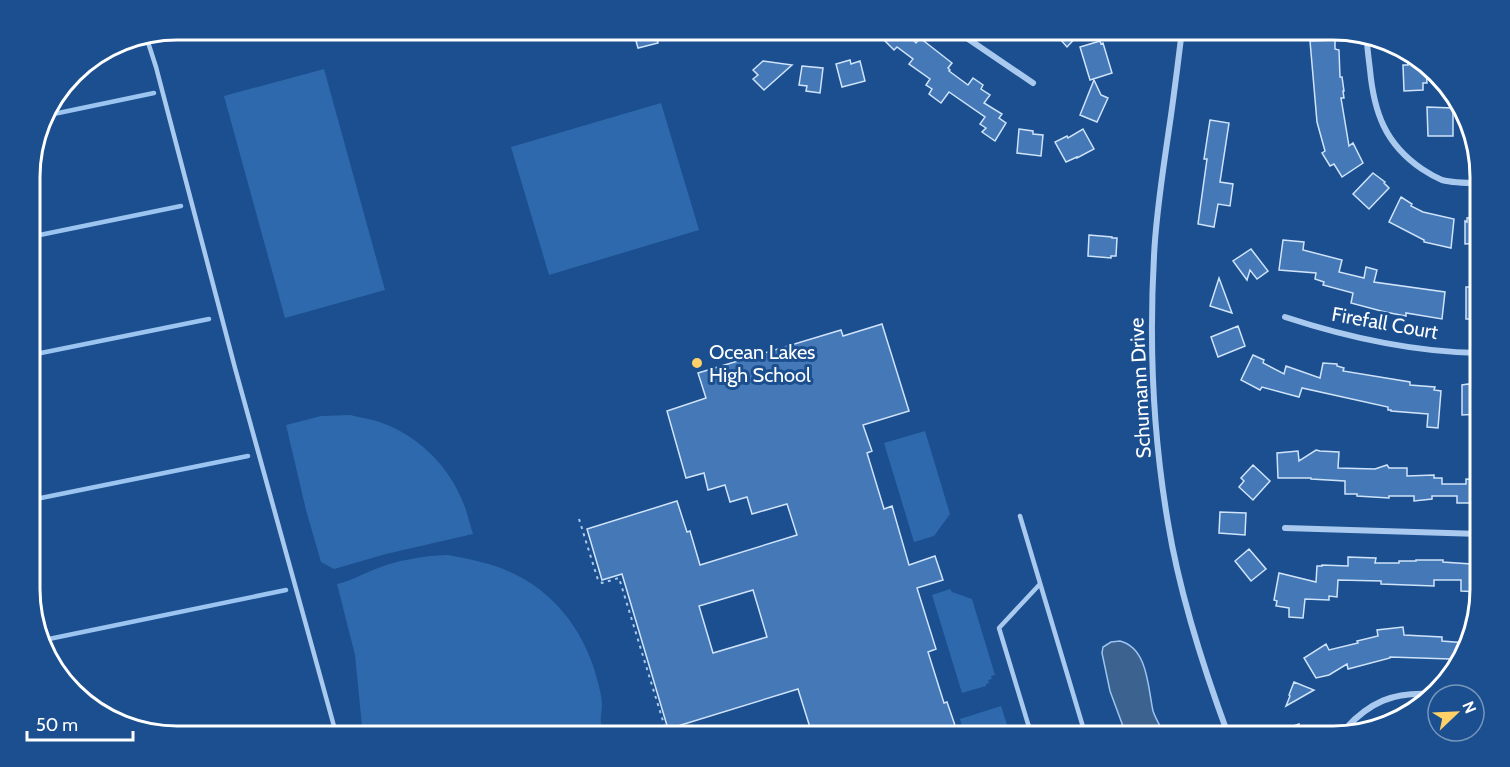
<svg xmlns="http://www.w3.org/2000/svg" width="1510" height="767" font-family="Cabin,sans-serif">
  <rect width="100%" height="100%" fill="#1b4f8f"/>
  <!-- green -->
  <path fill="#2e69ad" d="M324 69 385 290 285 318 224 96Z
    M661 103 699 230 549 275 511 147Z
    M350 415C357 417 365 418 373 420 416 432 450 466 465 507 468 516 470 525 473 534L386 554 334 569 321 562 306 510 286 425 321 416Z
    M925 431 950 514 934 536 914 542 884 443Z
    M448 555C469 559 491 563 510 572 556 592 587 635 598 683 600 690 602 698 602 705 602 711 600 718 601 724 601 728 603 733 605 737H365L362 726 355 655 337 584C351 581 360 575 373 570 397 560 422 556 448 555Z
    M950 589 952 592 972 599 995 675 991 676 992 679 988 680 989 683 986 684V686L962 693 932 595Z
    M1001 706 1011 737H965L960 719Z"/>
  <!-- water -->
  <path fill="#3c6290" stroke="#9cc4f0" stroke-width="1.5" d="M1120 641C1148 648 1148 688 1153 711 1156 720 1162 729 1166 737H1127L1110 691 1102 653 1103 647 1111 642Z"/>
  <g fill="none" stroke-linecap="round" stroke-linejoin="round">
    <!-- stream -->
    <path stroke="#9cc4f0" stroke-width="4.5" d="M44 116 154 93
      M30 237 181 206
      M31 355 209 319
      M31 500 248 456
      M44 640 286 590"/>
  </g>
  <!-- building -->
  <path fill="#4478b7" stroke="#cfe3fa" stroke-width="1.5" fill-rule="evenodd" d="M633 30H655L658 43 638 48Z
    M874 30H903L916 43 920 38 952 63 948 68 950 70 949 71 968 85 973 78 983 85 981 89 990 95 984 103 1002 114 999 118 1006 123 995 141 982 132 986 128 980 124 985 117 949 92 941 103 929 94 932 89 926 85 930 79 909 64 913 59 897 47 894 50Z
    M1052 30H1083L1067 47Z
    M1335 40V49L1339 50 1340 77H1342L1344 91H1343L1344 98H1341L1349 146 1353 143 1363 163 1342 177 1334 164 1330 166 1322 153 1325 151 1317 122 1310 41Z
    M1100 41 1101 44 1103 43 1112 73 1090 80 1080 47Z
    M1407 53 1426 69 1427 83H1423V90L1404 91 1403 65H1408Z
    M850 60 851 64 860 61 865 81 842 87 836 64Z
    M763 61 792 65 764 90 753 79 758 75 753 70Z
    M802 66 823 68 820 93 806 91 807 86 799 85Z
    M1094 80 1101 95 1108 98 1097 122 1080 115Z
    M1427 107 1453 108V136H1428Z
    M1210 120 1229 123 1220 182 1233 184 1230 206 1218 204 1214 227 1198 224 1207 159H1204Z
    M1019 129 1033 131V134L1043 135 1041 156 1017 153Z
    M1083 129 1094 149 1077 158V157L1066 162 1055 142 1067 136 1068 138Z
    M1373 173 1385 182 1384 183 1389 188 1369 209 1353 194Z
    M1401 197 1412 204 1411 206 1423 212 1454 219 1451 248 1424 242V240L1389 222Z
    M1479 217V243L1465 244V221L1467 222V218Z
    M1089 235 1112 237V238H1117L1116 256H1111V258L1088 256Z
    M1283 240 1304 242 1303 250 1342 260 1339 272 1364 278 1366 267 1377 270 1374 282 1445 292 1442 319 1406 313V316L1385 312 1351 303 1353 293 1323 285 1324 282 1315 279 1316 273 1279 270Z
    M1251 249 1268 271 1257 279 1250 270 1247 280 1233 261Z
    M1219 278 1232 313 1210 306Z
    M1466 287H1477V293H1479V319H1466Z
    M882 324 909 411 863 425 872 451 867 453 884 509 892 506 909 565 935 556 943 580 917 588 936 649 928 652 944 703 947 702 959 737H813L798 689 668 729 622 574 602 580 587 529 677 501 687 532 690 531 700 565 797 535 787 504 752 514 747 497 730 502 725 485 708 490 704 473 686 478 667 411 706 398 698 373 841 330 843 336ZM753 590 767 637 713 653 699 606Z
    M1238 326 1245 346 1218 357 1211 337Z
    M1253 355 1264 360 1263 363 1284 374 1286 366 1320 378 1323 363 1337 364V366L1344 368 1343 371 1410 382V385L1435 387 1434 390 1441 391 1438 428 1427 427 1428 414 1391 411V410H1388V407L1302 388 1299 397 1262 387 1260 390 1241 380Z
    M1468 384 1479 385V414L1462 415V385Z
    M1316 450 1320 451 1339 452 1338 468 1375 469 1387 465 1389 468H1407V476L1434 475V478H1442V484H1466V479L1480 480V502H1476V503H1457V496H1432V499L1414 501V496H1389V498L1357 496V494H1345V481L1311 479V478H1278L1277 453 1298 451 1299 461Z
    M1253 465 1270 481 1253 500 1239 487 1244 481 1241 478Z
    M1220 512 1246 513 1245 535 1219 533Z
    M1249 549 1266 569 1251 581 1235 561Z
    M1348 557 1376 558 1375 563H1399V561H1416V560H1443V562L1471 564V566H1480L1479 592 1461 591V580H1434V586L1381 584V581L1338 580 1337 597 1329 596V600L1305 599 1303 618 1289 617V608L1276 606 1277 601 1274 600 1279 573 1316 582 1317 566H1322V565L1348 566Z
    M1403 627 1404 635 1442 637V641L1467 643 1465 654 1449 673 1450 659 1390 657V658L1348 669 1347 664 1329 675 1316 678 1304 658 1326 644 1329 650 1358 643 1357 641 1378 636 1377 630Z
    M1294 682 1314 690 1286 706 1290 696 1289 695Z
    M1299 724 1303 737H1268L1267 735Z"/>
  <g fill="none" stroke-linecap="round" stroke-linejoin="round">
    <!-- path -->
    <path stroke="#a9c9ee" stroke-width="2" stroke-dasharray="3 4.5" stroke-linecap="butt" d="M579 519 598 580 602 583 619 578 667 734C695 732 705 719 734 737"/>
    <!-- lane -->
    <path stroke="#a9c9ee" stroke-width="4.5" d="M146 36 156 67 235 368 337 737
      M1020 516 1086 737
      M1032 737 999 628 1040 584"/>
    <!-- street -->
    <path stroke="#a9c9ee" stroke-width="6" d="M955 30 1033 83
      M1182 30C1178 63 1174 96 1169 129 1163 171 1156 213 1154 256 1149 345 1153 435 1168 523 1180 596 1203 667 1229 737
      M1367 38C1367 49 1369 60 1370 70 1374 112 1385 144 1422 169 1428 173 1435 177 1442 180 1453 183 1467 183 1479 183
      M1285 317C1346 337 1415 352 1479 353
      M1285 528 1480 534
      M1345 729C1370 702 1393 692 1430 694"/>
  </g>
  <!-- markers -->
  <circle fill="#ffd166" stroke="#1b4f8f" stroke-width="2" cx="697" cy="363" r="6"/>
  <g text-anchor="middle" stroke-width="6" stroke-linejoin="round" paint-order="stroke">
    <!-- street labels -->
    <g font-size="20" fill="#fff" stroke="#1b4f8f">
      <text transform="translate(1385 323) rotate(10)" y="7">Firefall Court</text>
      <text transform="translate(1140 388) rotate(-93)" y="7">Schumann Drive</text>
    </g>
    <!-- poi labels -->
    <g font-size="20" fill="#fff" stroke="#1b4f8f" text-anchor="start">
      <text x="709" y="359">Ocean Lakes<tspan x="709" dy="23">High School</tspan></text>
    </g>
  </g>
  <!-- crop -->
  <path d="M0 0H1510V767H0ZM177 40H1333A137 137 0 0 1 1470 177V589A137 137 0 0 1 1333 726H177A137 137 0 0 1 40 589V177A137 137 0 0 1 177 40Z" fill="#1b4f8f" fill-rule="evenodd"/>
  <path fill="none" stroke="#fff" stroke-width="3" d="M177 40H1333A137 137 0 0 1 1470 177V589A137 137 0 0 1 1333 726H177A137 137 0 0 1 40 589V177A137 137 0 0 1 177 40Z"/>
  <!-- north arrow -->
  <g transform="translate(1456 713) rotate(67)"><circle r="28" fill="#1b4f8f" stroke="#7695bc" stroke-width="1.5"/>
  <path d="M0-4.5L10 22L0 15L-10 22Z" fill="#ffd166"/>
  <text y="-9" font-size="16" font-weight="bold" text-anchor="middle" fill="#ffffff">N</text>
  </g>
  <!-- scale -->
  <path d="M27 731v9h106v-9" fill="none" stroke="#ffffff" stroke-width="3"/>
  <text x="36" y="731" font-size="18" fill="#ffffff" stroke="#1b4f8f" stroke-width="4.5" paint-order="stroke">50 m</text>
</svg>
